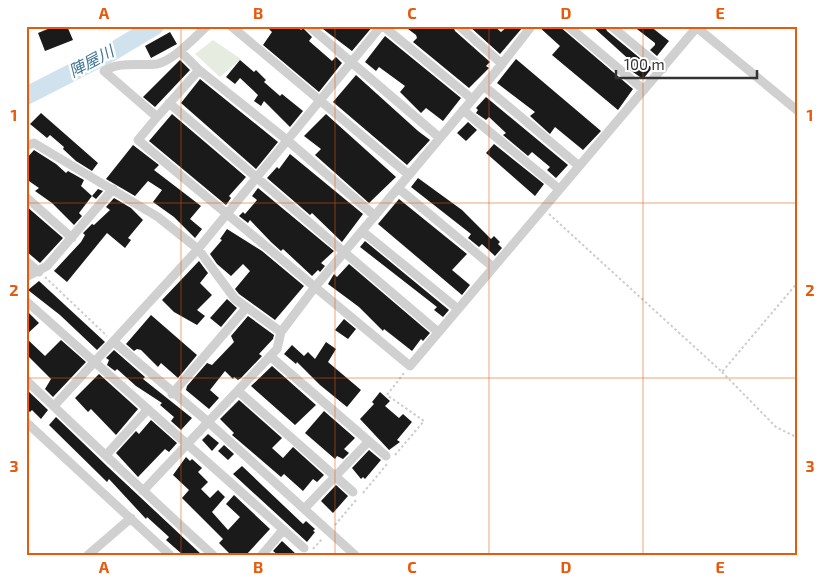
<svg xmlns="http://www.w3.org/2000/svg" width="824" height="581" font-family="'Exo 2','Noto Sans JP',sans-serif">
  <rect width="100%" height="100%" fill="#fff"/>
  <!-- green -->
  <path fill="#e6ecdf" d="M213 40 241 59 220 77 195 54Z"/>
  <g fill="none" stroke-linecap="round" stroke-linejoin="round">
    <!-- river -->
    <path stroke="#cfe2ee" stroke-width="18" d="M26 96 110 53 155 26"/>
  </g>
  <!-- building -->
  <path fill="#1a1a1a" d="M55 26H67L73 40 45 51 38 33Z
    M266 26H297L301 30 303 28 312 37 309 41 332 61 336 57 342 63 319 92 263 45 272 32Z
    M319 26H373L352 51Z
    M404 26H453L455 31 490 62 486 66 489 68 469 88 413 42 417 38 416 35Z
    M469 26H494L501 32 508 26 523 27 500 54Z
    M538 26H559L633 89 618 110 552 55 560 46Z
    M592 26H605L607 31 652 68 643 79 630 70 634 64Z
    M633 26H650L669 41 657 56 650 50 655 45V43Z
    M170 32 177 44 151 58 145 46Z
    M385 36 461 98 443 121 426 108 421 113 400 92 405 86 379 67 376 71 365 62Z
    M516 59 601 131 583 150 555 127 550 134 530 116 535 112 497 83Z
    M180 60 190 70 155 107 143 97Z
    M240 60 254 72 256 70 266 80 264 82 280 96 282 94 303 111 290 127 264 101 261 106 254 101 258 95 240 78 235 84 226 77Z
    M356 75 418 131 430 140 407 165 333 102Z
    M200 79 278 142 256 169 181 103Z
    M486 97 568 165 556 178 547 170 550 167 532 152 528 156 503 135 506 133 489 117 486 120 476 113 478 110 476 108Z
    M41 113 98 163 92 171 76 161 63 149 64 147 50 135 47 138 30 124Z
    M172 114 246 177 229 196 231 198 226 205 149 141Z
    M326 114 396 177 369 203 315 155 321 149 304 136Z
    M468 122 477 130 466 141 457 133Z
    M494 144 544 184 535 196 486 153Z
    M133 145 159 165 154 170 201 206 190 219 202 229 195 238 174 217 153 202 162 190 148 181 135 196 106 179Z
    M34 150 56 164 66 173 68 171 84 180 81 186 92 196 79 213 82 216 74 225 52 203 35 191 39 188 26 179V159Z
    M290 154 363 214 342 242 312 213 310 215 267 178 277 167 279 169Z
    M418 178 462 210 491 239 494 236 500 242 498 244 502 248 495 256 482 244 479 247 468 238 471 234 411 187Z
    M258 188 334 251 321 263 325 266 320 272 318 270 312 276 283 249 281 251 271 242 250 220 248 223 239 216 243 212 245 214 257 200 252 196Z
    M98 189 103 191 96 199 92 196Z
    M114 198 131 208 143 220 128 238 131 240 125 248 107 233 67 282 54 271 81 242 85 235 83 233 92 224 94 225 110 210 106 207Z
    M399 199 467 254 452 270 470 285 462 295 378 224Z
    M26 206 63 238 40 263 26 251Z
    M227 229 262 251 304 286 275 320 239 294 235 289 250 271 243 264 231 276 217 264 210 254 222 240 220 239Z
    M365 241 449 310 443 317 434 310 437 307 360 247Z
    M199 261 208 273 200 283 212 295 197 310 205 316 197 325 174 312 162 300Z
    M349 264 430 333 423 341 421 339 412 351 384 329 383 331 359 307 328 284 334 274 337 277Z
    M39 281 105 342 97 350 60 315 28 290Z
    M227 299 237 308 221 327 210 318Z
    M26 310 39 323 26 335Z
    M151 315 197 355 178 378 161 363 158 367 141 350 137 349 134 351 126 344Z
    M248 316 274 335 273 339 259 354 262 356 241 378 238 380 234 377 233 379 225 371 210 390 219 398 209 409 186 390 187 386 207 363 212 365 234 342 231 336Z
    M344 319 356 329 348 339 335 330Z
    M26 338 45 356 61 340 86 362 53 397 45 389 51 379 26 354Z
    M326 342 336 349 328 362 361 390 347 407 320 385 297 362 296 364 284 354 292 345 304 356 308 352 315 359Z
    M114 350 145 377 143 379 192 418 181 430 171 421 174 417 160 405 162 403 136 386 117 369 115 371 107 365 109 360 106 358Z
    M272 366 316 405 295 425 251 386Z
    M99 374 138 409 116 435 91 409 88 412 75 398Z
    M26 389 48 410 41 419 32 410 30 412 26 409Z
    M380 392 390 401 385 406 399 418 403 414 412 422 397 440 400 442 389 450 360 419 374 404 372 402Z
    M239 400 282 438 272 448 283 458 293 447 324 475 317 482 313 479 303 491 284 474 281 477 232 435 234 433 220 419Z
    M324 411 355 438 344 449 349 453 343 459 337 456 335 459 305 433Z
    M56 417 108 467 202 555H183L166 540 169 537 147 517 146 519 109 479 107 482 49 425Z
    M151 420 177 443 169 452 165 449 138 477 116 453 136 431 139 434Z
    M208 434 219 443 212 451 202 440Z
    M224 445 234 454 228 460 218 451Z
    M369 450 381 460 365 479 363 477 361 479 352 468Z
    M186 457 190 461 192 459 202 468 198 472 208 482 201 489 210 498 218 490 225 497 212 512 228 530 240 517 226 504 234 495 270 529 246 555H231L219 543 223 539 182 498 189 490 173 475Z
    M242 466 303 524 306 521 315 529 313 531 315 532 307 542 233 474Z
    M336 485 348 496 333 513 321 501Z
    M282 541 297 555H278L273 551Z"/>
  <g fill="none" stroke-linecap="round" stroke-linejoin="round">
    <!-- path -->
    <path stroke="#cdcdcd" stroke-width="2" stroke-dasharray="2.5 2.5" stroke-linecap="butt" d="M549 214 722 372 798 282
      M45 277 107 336
      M722 372 776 427 798 438
      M395 455 424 421 387 395 404 373
      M363 493 387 464
      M335 525 356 500
      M313 549 323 538"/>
    <!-- street -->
    <path stroke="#d0d0d0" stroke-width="9" d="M207 26C195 37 173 61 157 64 139 66 120 61 104 71L157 117 138 140 410 366 697 27
      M231 26 409 175
      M309 26 440 138
      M383 26 472 99
      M459 26 502 64
      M568 26 644 90
      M611 26 663 69
      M695 26 798 111
      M180 51 199 70 287 140 375 216
      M484 86 579 166
      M169 103 438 332
      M463 110 559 189
      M157 117 199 70
      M26 146 34 143 158 217 198 249 235 299 281 332
      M398 188 493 267
      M26 197 72 238
      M362 231 458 309
      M26 261 39 272
      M26 277 47 266 113 189
      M26 301 304 548
      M114 342 207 421 355 555
      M270 356 386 456
      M26 380C88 439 150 498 213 555
      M238 391 353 492
      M172 394 246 308
      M54 406 198 249 381 26
      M26 422 170 555
      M107 454 148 409
      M143 491 277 349 281 332 315 287 502 64 530 28 529 26
      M304 509 369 441
      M88 555 131 518
      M262 555 283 530"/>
  </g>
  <!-- grid -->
  <path fill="none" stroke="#e8590c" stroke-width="1" stroke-opacity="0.55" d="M181 26V555M335 26V555M489 26V555M643 26V555M26 203H798M26 378H798"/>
  <g text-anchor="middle" stroke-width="5" stroke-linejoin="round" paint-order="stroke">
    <!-- water labels -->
    <g font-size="16" font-style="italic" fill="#3f7597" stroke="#fff">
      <text transform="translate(91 61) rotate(-28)" y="6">陣屋川</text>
    </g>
  </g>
  <!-- border -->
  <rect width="824" height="581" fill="none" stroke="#ffffff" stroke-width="55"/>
  <!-- scale -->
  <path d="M616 70v8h141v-8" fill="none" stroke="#333333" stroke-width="2.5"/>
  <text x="624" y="70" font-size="15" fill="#333333" stroke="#ffffff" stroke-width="4" paint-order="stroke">100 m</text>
  <rect x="28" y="28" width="768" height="526" fill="none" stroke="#e8590c" stroke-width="2"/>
  <g font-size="16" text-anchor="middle" font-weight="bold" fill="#e8590c">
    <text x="104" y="19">A</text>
    <text x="258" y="19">B</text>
    <text x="412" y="19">C</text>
    <text x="566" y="19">D</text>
    <text x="720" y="19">E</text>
    <text x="14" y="121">1</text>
    <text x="810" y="121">1</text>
    <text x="14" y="296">2</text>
    <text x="810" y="296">2</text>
    <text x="14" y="472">3</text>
    <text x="810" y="472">3</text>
    <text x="104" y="573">A</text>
    <text x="258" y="573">B</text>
    <text x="412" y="573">C</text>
    <text x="566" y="573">D</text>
    <text x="720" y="573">E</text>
  </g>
</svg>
